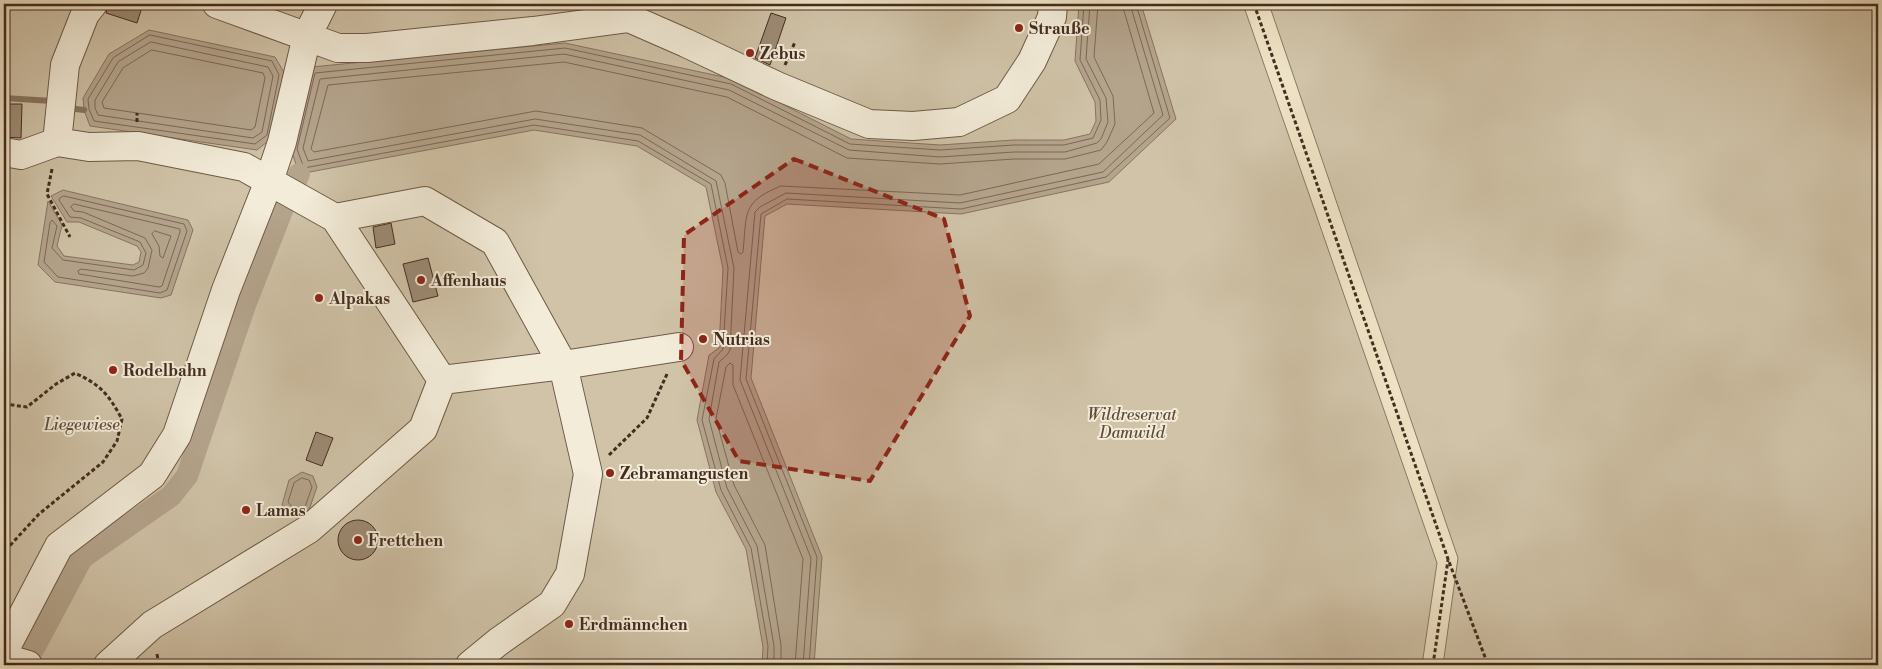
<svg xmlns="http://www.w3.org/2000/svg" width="1882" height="669" font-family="'Libre Bodoni',serif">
  <rect width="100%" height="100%" fill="#ede2c4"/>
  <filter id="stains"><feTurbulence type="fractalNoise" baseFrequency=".004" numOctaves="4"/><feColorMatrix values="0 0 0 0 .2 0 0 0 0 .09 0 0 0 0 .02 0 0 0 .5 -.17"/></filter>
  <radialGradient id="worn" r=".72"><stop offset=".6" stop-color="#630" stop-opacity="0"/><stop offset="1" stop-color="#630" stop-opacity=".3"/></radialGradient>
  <!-- green -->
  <path fill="#d0c3a8" stroke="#8a7864" d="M4 4H1243L1437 563 1422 665H4Z
    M1269 4H1878V665H1443L1458 558Z"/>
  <!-- water -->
  <path fill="#b4a48c" stroke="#877460" d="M1079 4H1141L1176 119 1109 182 961 214 787 204 765 216 751 378 822 557 814 665H762L763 647 746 549 716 492 697 420 709 355 719 348 723 269 706 187 637 146 534 130 299 174 291 149 311 67 565 43 733 79 851 139 940 145 1014 140H1064L1090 134 1096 121 1095 102 1075 61Z
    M149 30 275 57 285 74 272 138 257 150 90 126 84 110 83 98 109 54Z
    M63 190 188 220 193 230 171 295 161 298 55 282 38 265 48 201 62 225 57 246 64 256 133 265 139 262 141 252 137 246 79 222H67L51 196Z
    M302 472 313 476 317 487 309 510C298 517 291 513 282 505L289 480Z"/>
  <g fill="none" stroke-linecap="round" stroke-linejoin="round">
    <!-- shore -->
    <path stroke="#7c6856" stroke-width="1" d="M1098 4 1094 57 1113 96 1115 124 1107 142 1101 150 1065 159H1014L940 164 847 158 727 97 564 62 328 85 311 149 314 152 536 111 642 128 721 175 725 183 738 252 741 254 743 252C747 214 741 202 781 186L960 195 1099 164 1154 113 1122 4
      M150 35 272 61 279 75 267 135 255 144 94 121 89 109 88 99 113 58Z
      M151 42 268 67 273 76 262 132 253 138 98 115 95 108V100L118 62Z
      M152 50 263 73 265 78 255 127 251 130 104 108 102 102 123 68Z
      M64 196 184 224 187 231 167 290 160 293 58 277 44 262 50 223 52 220 57 226 52 248 63 260 134 270 143 265 146 253 140 242 81 218 70 217 59 200 60 198Z
      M74 204 180 229V232L162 286 159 287 79 274 78 271 81 269 133 276 144 273 148 268 152 250 145 238 83 212 74 211 71 207Z
      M155 231 171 236 163 258 160 256 159 246 152 234Z
      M302 478 309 480 312 487 305 507 301 509 293 508 288 502 294 483Z
      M767 665 768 646 751 548 721 490 702 420 714 359 723 349 728 268 711 184 638 141 534 125 304 168 297 149 315 73 565 48 731 84 850 144 940 150 1014 145H1064L1093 138 1101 120 1100 100 1080 60 1084 4
      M774 665V646L757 546 727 488 709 419 719 362 727 355 730 350 734 268 716 181 640 135 535 119 308 161 303 148 320 79 564 54 729 90 849 150 940 157 1014 152H1065L1097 143 1101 139 1108 122 1106 98 1086 59 1090 4
      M781 665V645L765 545 734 485 716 419 726 367 730 363 733 365V385L803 559 795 665
      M803 665 811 558 740 380 755 212 760 207 786 193 960 203 1103 172 1163 115 1130 4
      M809 665 817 557 746 379 761 214 787 199 961 209 1106 177 1170 118 1136 4"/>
    <!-- stream -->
    <path stroke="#877460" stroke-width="6" d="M4 98 52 101
      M76 109 84 110"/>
    <!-- canal -->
    <path stroke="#b4a48c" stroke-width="22" d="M294 185 299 174
      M34 648 82 558 171 496 187 476 245 305 285 203"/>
  </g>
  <!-- building -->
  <path fill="#9c8b75" stroke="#442c1f" d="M108 4H143L137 23 106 13Z
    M771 13 786 18 770 65 755 58Z
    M4 104H22L21 138 4 137Z
    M391 223 395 244 376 248 373 227Z
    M428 258 438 296 413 302 403 264Z
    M316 432 333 438 322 466 306 460Z
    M338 540a20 20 0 1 1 40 0a20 20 0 1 1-40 0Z"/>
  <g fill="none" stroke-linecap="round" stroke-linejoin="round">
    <defs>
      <path id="minor" d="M217 4 338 48H367L533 31 629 18 686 43 777 86 869 124 913 126 959 122 1007 99 1032 61 1052 17 1053 4
        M57 142 89 147 138 146 244 167 335 218
        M4 152 21 155 57 142 65 65 85 14 93 4
        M442 380 563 365 679 347
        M4 651 59 546 152 475 177 435 226 290 269 181 282 142 307 36 323 4
        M4 658 28 665
        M108 665 152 625 309 529 423 429 442 380 335 218 425 201 495 242 563 365 588 474 570 574 552 604 498 642 470 665"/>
    </defs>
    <!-- minor casing -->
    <use href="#minor" stroke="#6e5a48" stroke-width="30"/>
    <!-- path -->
    <path stroke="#442c1f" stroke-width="3" stroke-dasharray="4 2.5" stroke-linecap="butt" d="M1254 4 1448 559 1488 665
      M785 65 795 42
      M137 122V113
      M52 169 47 194 70 237
      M4 404 27 407 56 384 75 373C101 385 108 394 122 419L117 441 103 462 39 514 4 552
      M609 455 647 418 667 374
      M157 654 159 665
      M1433 665 1448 560"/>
    <!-- minor -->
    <use href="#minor" stroke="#f3ecd9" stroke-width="28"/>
  </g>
  <!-- marked area -->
  <path fill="#8f2418" fill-opacity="0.2" stroke="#8f2418" stroke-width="4" stroke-dasharray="10 6" stroke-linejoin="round" d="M794 159 944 219 970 316 870 481 739 461 681 360 684 235Z"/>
  <!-- markers -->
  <g fill="#8f2418" stroke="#f3ecd9" stroke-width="2">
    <circle cx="1019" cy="28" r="5"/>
    <circle cx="750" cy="53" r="5"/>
    <circle cx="421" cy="280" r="5"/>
    <circle cx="319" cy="298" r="5"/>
    <circle cx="703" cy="339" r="5"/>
    <circle cx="113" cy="370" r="5"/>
    <circle cx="610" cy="473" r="5"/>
    <circle cx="246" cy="510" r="5"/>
    <circle cx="358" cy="540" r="5"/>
    <circle cx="569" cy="624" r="5"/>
  </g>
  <g text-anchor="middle" stroke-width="4" stroke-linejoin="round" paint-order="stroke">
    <!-- poi labels -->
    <g font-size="16" font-weight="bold" fill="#442c1f" stroke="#f3ecd9" text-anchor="start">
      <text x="1029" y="34">Strauße</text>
      <text x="760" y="59">Zebus</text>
      <text x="431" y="286">Affenhaus</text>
      <text x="329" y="304">Alpakas</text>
      <text x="713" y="345">Nutrias</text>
      <text x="123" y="376">Rodelbahn</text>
      <text x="620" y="479">Zebramangusten</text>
      <text x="256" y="516">Lamas</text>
      <text x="368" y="546">Frettchen</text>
      <text x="579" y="630">Erdmännchen</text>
    </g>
    <!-- park labels -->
    <g font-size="16" font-style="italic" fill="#604a3a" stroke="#f3ecd9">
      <text x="1132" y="420">Wildreservat<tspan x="1132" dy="18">Damwild</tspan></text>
      <text x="82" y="430">Liegewiese</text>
    </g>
  </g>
  <!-- margin -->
  <rect width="1882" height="669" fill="none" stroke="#ede2c4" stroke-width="20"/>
  <rect x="5" y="5" width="1872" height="659" fill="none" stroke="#442c1f" stroke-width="2.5"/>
  <rect x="10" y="10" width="1862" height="649" fill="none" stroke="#442c1f"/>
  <rect width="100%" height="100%" filter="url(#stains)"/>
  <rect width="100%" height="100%" fill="url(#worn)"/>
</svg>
